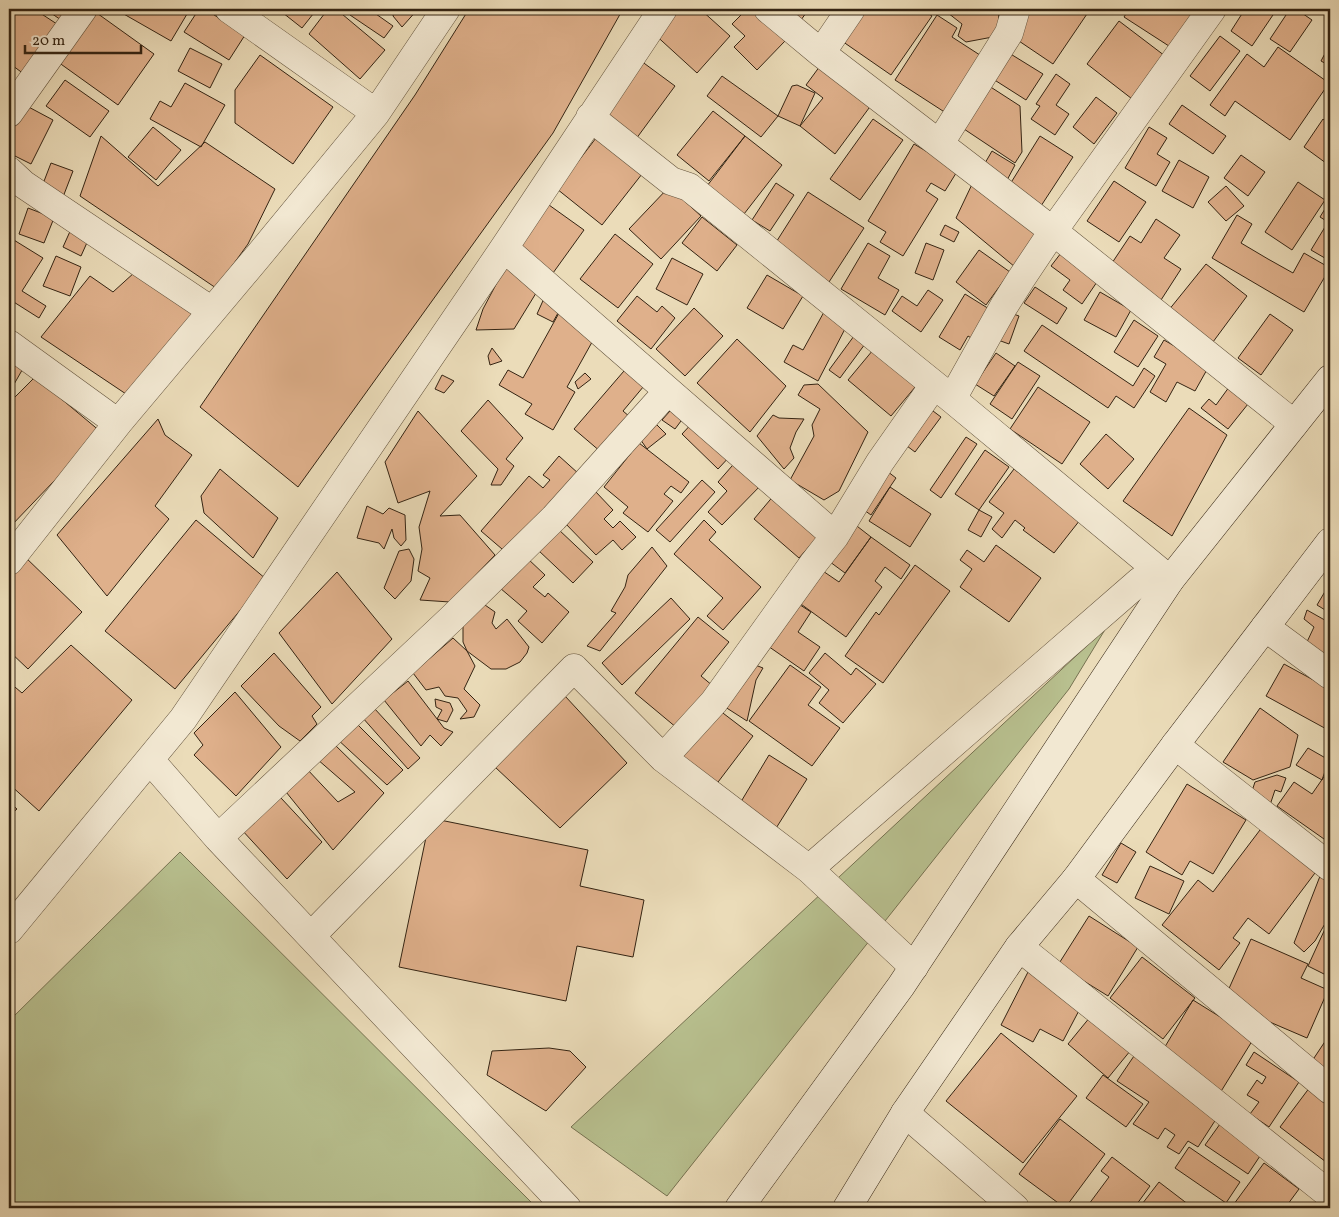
<svg xmlns="http://www.w3.org/2000/svg" width="1339" height="1217" font-family="Vollkorn,serif">
  <rect width="100%" height="100%" fill="#ebdcb9"/>
  <filter id="stains"><feTurbulence type="fractalNoise" baseFrequency=".004" numOctaves="4"/><feColorMatrix values="0 0 0 0 .2 0 0 0 0 .09 0 0 0 0 .02 0 0 0 .5 -.17"/></filter>
  <radialGradient id="worn" r=".72"><stop offset=".6" stop-color="#630" stop-opacity="0"/><stop offset="1" stop-color="#630" stop-opacity=".3"/></radialGradient>
  <!-- green -->
  <path fill="#b8c08f" stroke="#767251" d="M1106 628 1069 689 667 1196 571 1127Z
    M180 852 537 1208H9V1021Z"/>
  <!-- building -->
  <path fill="#dfb08b" stroke="#342413" d="M9 9H34L63 28 28 77 9 63Z
    M45 9H74L64 22Z
    M115 9H190L171 41Z
    M199 9H205L245 35 229 60 184 32Z
    M278 9H317L302 28Z
    M328 9H336L385 50 360 79 309 34Z
    M355 9H380L376 14 393 26 384 38 350 15Z
    M394 9H418L402 27 393 16Z
    M469 9H623L553 133 298 487 200 407 415 95Z
    M672 9H700L730 36 697 73 651 31Z
    M747 9H751L785 41 757 70 734 47 745 36 732 24Z
    M777 9H809L798 24Z
    M861 9H922L932 16 891 75 839 39Z
    M952 9H999L998 36 966 42 958 36 962 24 948 13Z
    M1032 9H1085L1089 11 1053 64 1013 37Z
    M1129 9H1197L1172 48 1124 17Z
    M1245 9H1277L1252 46 1231 31Z
    M1290 9H1296L1312 20 1290 52 1270 39Z
    M94 11 154 54 118 105 58 62Z
    M937 15 957 28 952 37 983 57 946 113 895 80Z
    M1119 21 1169 59 1136 102 1087 64Z
    M1220 36 1240 51 1210 91 1190 76Z
    M1330 44V66L1321 61Z
    M1278 47 1329 83 1290 140 1235 101 1225 116 1210 105 1247 54 1264 67Z
    M190 48 222 64 210 88 178 71Z
    M1009 53 1043 74 1026 100 993 79Z
    M260 55 333 107 293 164 235 123V90Z
    M637 58 675 86 636 139 599 111Z
    M820 66 872 104 835 154 800 126 823 98 806 85Z
    M1056 74 1070 84 1056 105 1069 114 1055 135 1031 119 1040 106 1036 104Z
    M722 76 778 116 761 137 707 96Z
    M65 80 109 111 90 137 46 106Z
    M185 83 225 105 201 147 150 119 160 101 171 107Z
    M986 84 1020 106 1022 152 1015 163 958 125Z
    M797 85 815 93 800 126 778 116 792 86Z
    M1096 97 1117 113 1094 144 1073 127Z
    M23 104 53 120 31 164 9 153V132Z
    M1182 105 1226 136 1213 154 1169 124Z
    M713 111 745 136 709 181 677 155Z
    M873 119 903 140 860 200 830 179Z
    M1323 119 1330 125V166L1304 147Z
    M153 127 181 150 156 180 128 157Z
    M1149 127 1167 138 1157 154 1170 162 1156 186 1125 168Z
    M101 136 158 186 205 142 275 189 248 244 216 288 80 196Z
    M745 136 782 165 744 214 707 186Z
    M1040 136 1073 157 1039 209 1007 189Z
    M596 138 642 174 602 225 557 189Z
    M914 144 958 170 945 191 931 183 926 191 938 199 903 256 880 242 886 232 868 221Z
    M992 151 1015 165 1005 184 981 170Z
    M1241 155 1265 172 1248 196 1224 178Z
    M1179 160 1209 177 1193 208 1162 191Z
    M51 163 73 171 63 197 41 189Z
    M975 178 1043 234 1015 267 956 218Z
    M1114 181 1146 202 1119 242 1087 221Z
    M1298 182 1325 200 1292 250 1265 232Z
    M776 183 794 195 770 231 752 220Z
    M1226 186 1244 206 1226 221 1208 202Z
    M669 187 701 216 661 259 629 229Z
    M808 192 864 228 829 282 773 247Z
    M542 200 584 230 553 273 511 243Z
    M1328 204 1330 205V261L1311 250 1328 222 1320 217Z
    M28 208 54 218 44 243 19 234Z
    M1237 215 1252 224 1241 243 1268 259 1293 273 1304 253 1330 268 1304 312 1212 258Z
    M702 217 737 245 717 271 682 243Z
    M76 218 94 227 81 256 63 247Z
    M1156 219 1180 235 1164 258 1181 269 1161 300 1110 266 1130 236 1141 243Z
    M945 225 959 232 954 242 940 235Z
    M615 234 653 264 618 308 580 279Z
    M9 237 43 258 22 291 46 306 39 318 9 299Z
    M868 243 890 256 878 278 899 290 885 315 841 289Z
    M926 243 944 250 933 280 915 273Z
    M979 250 1010 272 986 305 956 282Z
    M1061 253 1099 279 1082 304 1063 290 1070 280 1051 266Z
    M56 256 81 267 70 296 43 286Z
    M672 258 703 274 687 305 656 289Z
    M509 260 541 285 514 329 476 330 483 309Z
    M1206 264 1247 296 1210 346 1168 311Z
    M135 272 192 314 129 396 41 337 90 276 113 292Z
    M767 275 803 296 783 329 747 308Z
    M1035 287 1067 308 1057 324 1024 303Z
    M928 290 943 300 921 332 892 311 902 296 917 306Z
    M1100 292 1131 310 1116 337 1084 320Z
    M546 294 563 304 553 322 537 314Z
    M965 294 994 312 976 341 968 336 960 350 939 337Z
    M637 296 657 312 662 306 675 318 651 349 617 321Z
    M694 308 723 336 685 376 656 349Z
    M824 312 847 325 818 381 784 362 793 345 803 350Z
    M1008 312 1019 316 1009 344 998 340Z
    M559 313 596 335 567 387 575 392 553 430 525 414 532 404 499 385 508 370 523 378Z
    M1270 314 1293 330 1261 375 1238 358Z
    M1134 320 1158 336 1138 367 1114 352Z
    M1042 325 1133 386 1144 368 1155 376 1134 408 1116 396 1108 408 1024 351Z
    M854 336 865 344 840 378 829 370Z
    M737 339 786 386 750 432 697 383Z
    M1164 340 1209 366 1195 391 1177 382 1166 402 1150 392 1166 364 1154 357Z
    M492 348 502 361 490 365 488 356Z
    M873 350 916 386 891 416 848 380Z
    M996 353 1015 366 994 396 975 384Z
    M9 355 25 365 9 393Z
    M1018 362 1040 376 1012 419 990 404Z
    M630 364 649 380 623 411 630 417 601 452 574 429Z
    M585 373 591 379 578 389 575 382Z
    M442 375 454 381 444 393 435 389Z
    M35 377 101 432 9 528V403Z
    M1232 383 1252 399 1228 429 1201 408 1209 399 1216 405Z
    M818 384 868 432 839 491 824 500 790 480 814 436 812 425 820 409 798 395 804 385Z
    M1038 387 1090 422 1062 464 1010 429Z
    M488 400 523 438 506 459 514 466 501 485H491L498 469 461 431Z
    M677 403 687 413 675 429 662 420Z
    M929 408 941 417 915 452 903 443Z
    M1189 408 1227 435 1172 536 1123 501Z
    M418 411 477 476 440 516 460 515 495 555 450 602 420 600 430 578 418 571 422 549 419 527 430 491 398 503 385 462Z
    M773 415 779 418 804 419 796 432 790 448 794 458 784 469 757 436Z
    M650 418 666 434 647 449 636 433Z
    M158 419 165 435 192 455 155 506 169 519 107 596 57 535Z
    M696 419 732 454 718 469 682 434Z
    M1106 434 1134 459 1108 489 1080 464Z
    M966 437 977 444 941 498 930 490Z
    M639 443 689 482 681 493 671 486 664 494 673 501 648 532 623 513 628 507 604 487Z
    M985 450 1009 467 979 510 955 494Z
    M559 456 579 474 509 555 481 531 529 476 543 488 550 480 543 475Z
    M739 458 764 482 722 525 708 512 727 491 718 482Z
    M883 468 896 478 871 515 857 505Z
    M220 469 278 518 253 558 204 513 201 496Z
    M1014 469 1080 520 1054 553 1023 530 1025 528 1015 520 1002 538 992 529 1004 513 989 502Z
    M702 480 715 492 670 542 656 530Z
    M890 487 931 514 910 547 869 521Z
    M595 491 613 510 604 519 613 528 620 521 636 537 622 550 613 540 596 555 563 521Z
    M775 494 820 534 799 558 754 519Z
    M367 506 383 514 389 508 405 515 406 540 401 546 394 538 392 529 384 549 379 543 357 538Z
    M979 510 992 517 981 537 968 530Z
    M196 520 266 579 175 689 105 631Z
    M704 520 716 532 709 540 761 587 723 630 707 616 723 598 674 554Z
    M853 523 871 537 845 573 826 559Z
    M558 529 593 562 573 583 538 550Z
    M871 537 910 565 901 579 885 567 875 581 882 587 846 637 794 599 817 567 839 582Z
    M996 545 1041 578 1009 622 960 587 972 569 960 560 967 550 984 562Z
    M652 547 667 566 600 651 587 646 616 613 611 611 625 587 628 575Z
    M409 549 414 559 411 581 395 599 384 588 399 551Z
    M23 555 82 612 28 669 9 651V570Z
    M527 558 545 575 533 587 545 597 548 593 569 612 542 643 518 621 527 611 500 588Z
    M915 565 950 591 883 683 845 656 876 612 879 615Z
    M337 572 392 639 332 704 279 633Z
    M1330 583V613L1317 605Z
    M671 598 690 619 622 685 602 663Z
    M794 601 811 612 798 632 820 647 804 671 765 644Z
    M485 605 495 612 492 623 496 629 507 619 529 647 527 653 520 662 506 669H491L467 651 463 642V627L467 616Z
    M1307 610 1330 623V659L1306 644 1314 627 1304 619Z
    M698 617 729 642 701 676 713 686 677 728 635 693Z
    M453 638 467 651 475 666 464 689 480 705 474 717 460 719 467 711 458 698 445 696 439 687 426 690 413 673Z
    M71 645 132 700 39 811 9 784V682L22 693Z
    M274 653 321 707 312 716 317 724 300 741 279 726 241 686Z
    M825 653 851 675 856 668 876 684 843 723 819 703 829 690 809 673Z
    M750 663 763 668 756 680 747 721 722 705Z
    M1284 664 1330 689V731L1266 696Z
    M790 665 821 687 808 705 840 728 812 766 749 721Z
    M408 681 444 728 453 732 441 746 430 735 421 746 384 700Z
    M235 692 281 747 236 796 194 755 203 745 194 733Z
    M565 696 627 763 560 828 495 767Z
    M435 699 450 703 453 710 447 722 437 719 442 710 436 707Z
    M715 707 753 736 712 790 674 761Z
    M374 708 420 758 408 769 362 717Z
    M1260 708 1298 735 1290 767 1253 780 1223 762Z
    M358 725 403 770 387 785 336 738Z
    M333 743 384 793 333 850 282 787 306 768 338 802 355 792 317 759Z
    M1308 748 1329 760 1322 780 1296 765Z
    M769 755 807 779 773 833 736 810Z
    M1330 768V830L1324 839 1277 806 1294 782 1312 794Z
    M1277 775 1286 778 1281 792 1275 790 1270 805 1250 797 1255 782Z
    M1187 784 1246 820 1213 874 1190 861 1182 875 1146 852Z
    M281 798 322 842 287 879 241 829Z
    M9 802 17 809 9 816Z
    M430 818 588 850 580 886 644 900 633 957 577 946 566 1001 399 967Z
    M1263 826 1318 869 1269 934 1248 918 1233 938 1240 943 1219 970 1162 925 1198 880 1213 892Z
    M1121 843 1136 852 1117 883 1102 875Z
    M1150 866 1184 881 1169 914 1135 898Z
    M1322 871 1330 877V915L1315 941 1304 952 1294 943Z
    M1089 916 1138 947 1108 996 1058 965Z
    M1330 918V977L1308 966Z
    M1251 939 1308 964 1301 978 1328 990 1307 1038 1223 1002Z
    M1142 957 1195 998 1163 1039 1110 998Z
    M1028 972 1084 1001 1063 1041 1040 1029 1033 1042 1001 1025Z
    M1193 1000 1254 1038 1220 1093 1160 1055Z
    M1095 1011 1135 1045 1108 1078 1068 1044Z
    M1001 1033 1077 1096 1023 1163 946 1101Z
    M1330 1034V1082L1308 1067Z
    M549 1048 570 1051 586 1067 546 1111 487 1075 492 1051Z
    M1254 1052 1299 1082 1269 1127 1250 1114 1259 1102 1247 1095 1257 1080 1262 1084 1266 1077 1246 1065Z
    M1134 1056 1220 1113 1198 1147 1188 1141 1179 1154 1167 1147 1175 1135 1165 1128 1158 1139 1133 1124 1149 1102 1117 1081Z
    M1103 1075 1143 1104 1126 1127 1086 1098Z
    M1310 1087 1330 1102V1165L1280 1127Z
    M1060 1119 1105 1154 1065 1208 1019 1174Z
    M1220 1124 1262 1153 1248 1174 1205 1145Z
    M1189 1147 1240 1182 1226 1203 1175 1168Z
    M1112 1157 1150 1186 1134 1208H1086L1109 1177 1101 1171Z
    M1264 1163 1299 1189 1285 1208H1231Z
    M1159 1182 1193 1208H1139Z"/>
  <g fill="none" stroke-linecap="round" stroke-linejoin="round">
    <defs>
      <path id="minor" d="M229 9 376 113
        M768 9 821 53 1053 231 1294 424
        M821 53 851 9
        M9 113 83 9
        M590 117 671 181 689 187 952 399 1170 580
        M940 143 1009 33 1016 9
        M9 171 23 184 212 311
        M504 248 835 536
        M9 344 118 423
        M952 399 1004 306 1021 279 1053 231 1212 9
        M9 561 118 423 260 254 376 113 446 9
        M1265 627 1330 675
        M1175 745 1330 867
        M663 758 714 702 813 564 835 536 880 462 934 385
        M150 760 218 838 567 1208
        M218 838 451 619 554 518 668 391
        M1076 879 1330 1090
        M9 930 183 719 504 248 663 9
        M311 936 574 668 663 758 809 869
        M1019 947 1330 1195
        M914 967 809 869 1140 581 1166 585"/>
      <path id="tertiary" d="M905 1113 1015 1208"/>
      <path id="secondary" d="M739 1208 901 986 1170 580 1330 379
        M847 1208 905 1113 1019 947 1076 879 1175 745 1330 542"/>
    </defs>
    <!-- minor casing -->
    <use href="#minor" stroke="#62523c" stroke-width="29"/>
    <!-- tertiary casing -->
    <use href="#tertiary" stroke="#62523c" stroke-width="29"/>
    <!-- secondary casing -->
    <use href="#secondary" stroke="#342413" stroke-width="29"/>
    <!-- minor -->
    <use href="#minor" stroke="#f2e8d2" stroke-width="28"/>
    <!-- tertiary -->
    <use href="#tertiary" stroke="#f2e8d2" stroke-width="28"/>
    <!-- secondary -->
    <use href="#secondary" stroke="#f2e8d2" stroke-width="28"/>
  </g>
  <!-- margin -->
  <rect width="1339" height="1217" fill="none" stroke="#ebdcb9" stroke-width="30"/>
  <rect x="10" y="10" width="1319" height="1197" fill="none" stroke="#342413" stroke-width="2.5"/>
  <rect x="15" y="15" width="1309" height="1187" fill="none" stroke="#342413"/>
  <!-- scale -->
  <path d="M25 45v8h116v-8" fill="none" stroke="#342413" stroke-width="2.5"/>
  <text x="32" y="45" font-size="15" fill="#342413" stroke="#f2e8d2" stroke-width="4" paint-order="stroke">20 m</text>
  <rect width="100%" height="100%" filter="url(#stains)"/>
  <rect width="100%" height="100%" fill="url(#worn)"/>
</svg>
